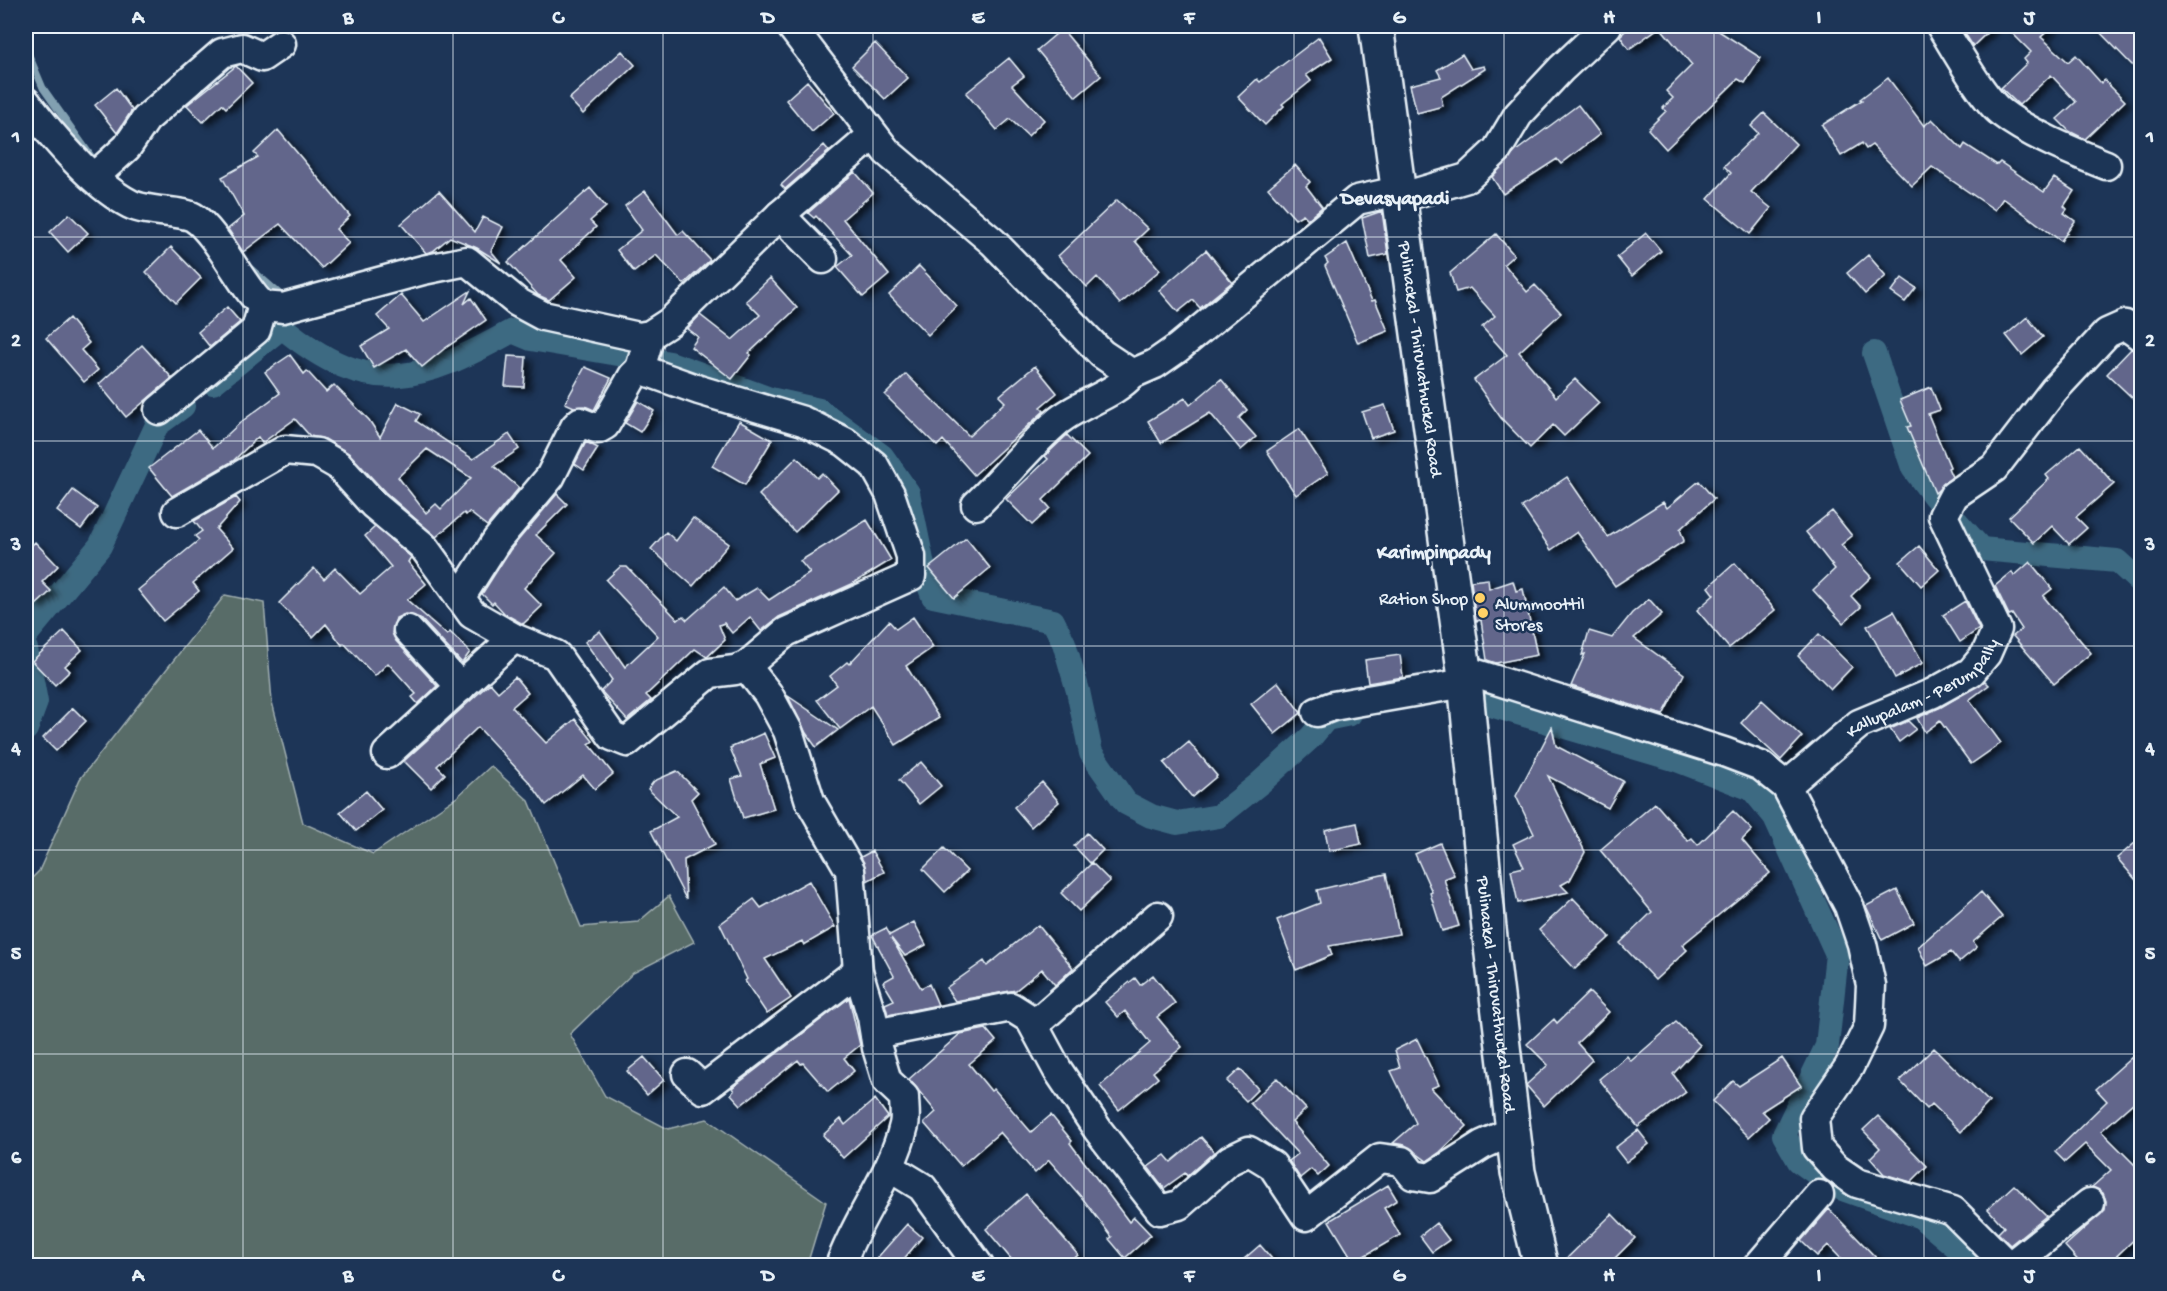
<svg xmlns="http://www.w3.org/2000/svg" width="2167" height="1291" font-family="'Gochi Hand',sans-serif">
  <defs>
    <filter id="shadow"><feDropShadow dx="6" dy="4" stdDeviation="3" flood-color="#0009"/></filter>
  </defs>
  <rect width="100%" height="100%" fill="#1d3557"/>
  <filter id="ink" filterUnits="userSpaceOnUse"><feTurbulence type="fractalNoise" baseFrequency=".0167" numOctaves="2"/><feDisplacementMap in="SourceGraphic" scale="12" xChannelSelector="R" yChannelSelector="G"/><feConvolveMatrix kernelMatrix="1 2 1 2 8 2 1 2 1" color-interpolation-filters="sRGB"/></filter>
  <g filter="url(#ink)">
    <!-- green -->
    <path fill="#586c67" stroke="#a0aeb0" stroke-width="1.5" d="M225 595 264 603 272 702 303 823 373 854 457 797 491 766 529 801 581 927 638 922 669 896 694 942 633 973 570 1034 605 1096 668 1129 707 1119 826 1202 807 1265H26V884L39 871 80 779Z"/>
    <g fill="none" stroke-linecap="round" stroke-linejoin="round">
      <!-- stream -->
      <path stroke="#82a0b1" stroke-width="7" d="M26 48 43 88 91 156
        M251 269 283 297
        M282 327 288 313"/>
      <!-- canal -->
      <path stroke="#3e6a82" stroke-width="24" d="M1874 353 1913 468 1934 496 1981 549 2117 561 2142 584
        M213 383 282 327C370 400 420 382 512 331L531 339 670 363 770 399 819 410 882 456 908 493 925 575 933 596 1053 621 1064 643 1078 691 1091 753 1126 803 1151 816 1177 823 1219 816 1260 783 1311 737 1326 719 1350 714
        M26 635 100 546 157 425 183 406
        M26 649 36 702 26 729
        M1487 704 1677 760 1752 789 1775 817 1837 954 1827 1046 1784 1135 1799 1161 1834 1186 1921 1217 1979 1266"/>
    </g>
    <!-- building -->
    <path fill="#62668b" stroke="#e8f1f8" stroke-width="1.5" fill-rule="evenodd" filter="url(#shadow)" d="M1630 26H1711L1761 58 1745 83 1738 79 1666 149 1648 129 1666 111 1663 108 1673 98 1666 91 1692 65 1660 27 1629 49 1620 36Z
      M1960 26H1994L1973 46Z
      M2005 26H2053L2041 37 2068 62 2076 55 2101 83 2104 80 2125 101 2085 139 2069 131 2057 119 2076 102 2051 75 2019 105 2001 88 2027 63 2024 59 2031 52Z
      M2094 26H2135L2142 32V57L2133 66Z
      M1062 29 1101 76 1076 97 1037 50Z
      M1319 37 1332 58 1306 75 1311 81 1282 104 1284 106 1265 125 1238 97 1257 79 1260 82Z
      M875 43 908 78 885 99 852 66Z
      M622 51 635 65 583 114 569 99Z
      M1462 54 1471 69 1484 66 1485 69 1441 97 1443 106 1417 113 1410 85 1441 77 1437 70Z
      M1009 58 1024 76 1012 85 1044 120 1028 136 1010 119 997 130 966 93Z
      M236 66 252 83 226 108 222 104 203 122 187 105Z
      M1888 78 1924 126 1932 119 1962 149 1965 144 1997 165 2000 162 2044 192 2054 178 2074 191 2064 206 2067 209 2064 213 2075 221 2061 241 2003 198 1995 210 1932 167 1912 186 1872 145 1866 149 1862 143 1841 156 1822 125 1862 100 1860 99Z
      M807 81 834 113 812 132 786 100Z
      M116 88 132 110 117 133 95 105Z
      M1578 105 1600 134 1561 164 1557 159 1503 194 1492 177 1516 151Z
      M1764 113 1796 144 1751 192 1771 208 1750 234 1708 199 1731 173 1724 166 1758 133 1751 126Z
      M278 130 350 216 336 229 349 243 322 268 280 224 243 252 228 229 244 216 222 177 258 157 254 153Z
      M824 145 829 151 785 189 781 185Z
      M1295 165 1310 182 1306 186 1322 207 1308 219 1303 214 1295 219 1268 188Z
      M855 172 873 193 843 219 889 275 863 297 837 267 852 255 816 216 814 218 808 213Z
      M590 188 606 207 590 221 596 227 561 260 576 277 549 300 538 295 508 262Z
      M439 191 475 232 483 217 503 227 491 251 501 263 477 248 450 237 433 251 426 253 401 224Z
      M645 191 678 235 683 231 710 260 684 284 656 255 634 272 617 250 642 230 625 206Z
      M1117 200 1148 229 1135 241 1160 270 1120 304 1097 277 1087 287 1058 256Z
      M1382 211 1388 254 1370 258 1362 218Z
      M69 214 88 233 68 252 50 232Z
      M1646 233 1661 251 1632 276 1617 257Z
      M1496 234 1514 255 1504 264 1527 292 1535 285 1561 313 1519 352 1556 397 1575 379 1599 403 1564 436 1553 425 1530 448 1501 418 1474 380 1507 355 1482 327 1495 316 1470 288 1456 292 1450 273Z
      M1347 243 1372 301 1375 300 1388 331 1358 343 1325 266 1328 263 1325 258Z
      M171 247 201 278 176 303 146 272Z
      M1206 250 1232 282 1200 308 1193 300 1178 312 1159 290Z
      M1868 255 1886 276 1865 294 1847 273Z
      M919 266 957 306 928 335 889 295Z
      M770 278 797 308 749 353 751 355 732 379 691 347 698 337 687 329 700 315 732 340 760 315 746 301Z
      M1902 278 1916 288 1905 302 1891 292Z
      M470 291 464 304 471 298 486 320 444 349 422 367 406 349 374 368 361 346 389 329 377 316 401 295 424 322Z
      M227 307 240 322 210 347 198 332Z
      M2027 317 2043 337 2022 355 2006 335Z
      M69 318 89 343 81 350 98 370 84 382 46 338Z
      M142 345 172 378 126 417 99 384Z
      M2131 349 2142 353V407L2107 374Z
      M290 355 304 374 307 371 326 392 334 385 369 420 380 437 398 403 420 414 416 421 473 459 509 434 519 449 494 466 519 488 487 526 469 512 466 515 464 513 436 537 385 492 350 454 325 439 310 436 295 419 262 443 258 437 233 461 172 496 149 468 198 430 213 448 241 422 280 393 265 372ZM427 449 471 478 441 509 436 504 426 513 398 477Z
      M508 356 526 357 524 387 505 386Z
      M1035 366 1057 393 1040 407 1044 411 974 475 943 440 937 446 885 395 906 374 969 436 1005 402 999 396Z
      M585 367 611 378 594 410 585 406 574 407 565 403Z
      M1221 379 1247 410 1239 418 1256 437 1241 450 1210 413 1161 443 1148 421 1185 398 1190 405Z
      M1931 387 1940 410 1928 414 1950 467 1948 468 1952 477 1935 493 1907 427 1911 426 1900 400Z
      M638 401 654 411 640 432 625 423Z
      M1385 405 1394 430 1371 438 1362 412Z
      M739 421 772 440 745 485 712 466Z
      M1299 429 1328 473 1296 495 1267 451Z
      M1067 435 1088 456 1043 500 1050 508 1032 525 1006 499 1048 459 1045 456Z
      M586 442 598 448 584 470 575 464Z
      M2080 446 2114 484 2076 517 2087 528 2069 544 2052 526 2034 543 2009 517 2049 479 2046 475Z
      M797 457 817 478 822 473 838 490 795 532 759 495Z
      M1567 477 1608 537 1663 502 1667 508 1699 481 1714 499 1680 529 1684 541 1615 586 1577 532 1551 550 1522 507Z
      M73 490 97 508 81 529 57 511Z
      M557 494 567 504 536 535 556 553 524 588 542 606 523 624 505 614 494 602 492 604 482 594 510 550Z
      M236 497 240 502 216 529 233 548 193 583 199 591 163 621 138 590 199 540 195 536 202 531 194 521Z
      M1832 511 1852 536 1841 545 1871 577 1851 596 1861 607 1843 623 1813 590 1835 569 1806 532Z
      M693 518 729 544 693 586 651 549 666 532 676 541Z
      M867 520 891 560 852 584 779 617 761 631 750 617 732 633 724 623 719 625 725 640 707 657 695 649 646 695 651 700 627 720 601 691 612 680 585 642 600 631 625 667 658 636 606 580 620 567H627L678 620 683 616 687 620 724 587 735 601 757 588 769 600 810 573 800 561Z
      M375 527 411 557 408 562 426 584 407 600 447 635 450 632 470 652 462 663 420 618 405 614 396 618 392 633 396 641 437 686 418 704 412 697 416 694 388 663 375 676 344 643 342 645 326 624 313 637 279 603 314 568 324 579 335 568 360 594 391 567 365 536Z
      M966 538 990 568 954 598 929 568Z
      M35 542 58 566 42 582 51 591 36 605 28 595 26 597V551Z
      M1919 546 1939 570 1921 586 1900 562Z
      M2030 562 2052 589 2043 596 2091 653 2054 684 2013 636 2022 629 2012 614 2009 615 1995 586 2012 572 2014 576Z
      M1735 563 1775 610 1729 648 1697 610 1714 595 1708 587Z
      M1488 579 1489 589 1513 581 1516 591 1523 589 1537 655 1496 663 1487 660 1481 620 1476 621 1471 581Z
      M1649 599 1662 614 1634 638 1684 674 1663 715 1571 686 1585 654 1582 655 1589 631 1612 638 1632 613Z
      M1965 601 1979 629 1960 642 1943 615Z
      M1894 611 1923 663 1895 678 1867 626Z
      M913 617 933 647 906 666 939 718 896 745 871 706 840 729 817 700 837 685 830 676 847 662 849 664 889 621 896 629Z
      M64 631 82 650 65 666 70 671 55 685 32 661Z
      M1819 634 1852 667 1831 689 1798 656Z
      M1400 655 1403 677 1368 683 1365 660Z
      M515 677 528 693 512 707 546 743 575 719 593 741 589 744 613 774 595 789 583 775 546 805 531 784 478 727 437 766 445 774 431 788 404 761 490 683 498 692Z
      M1985 681 1989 685 1969 700 2001 743 1971 764 1940 721 1925 732 1917 718 1941 707Z
      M1278 682 1301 713 1275 734 1251 704Z
      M788 696 838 730 816 747 806 733Z
      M1762 700 1802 737 1781 760 1741 723Z
      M73 708 86 721 56 751 43 738Z
      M1908 721 1916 729 1899 742 1890 729Z
      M1552 727 1556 746 1623 781 1608 808 1548 776 1585 852 1570 880 1561 885 1568 892 1518 903 1511 870 1524 867 1513 844 1534 834 1516 796Z
      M764 733 775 758 760 764 774 809 743 818 731 779 742 776 730 748Z
      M1189 742 1217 776 1192 797 1164 763Z
      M921 762 941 786 919 804 899 780Z
      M677 771 698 792 691 799 715 844 684 860 686 899 651 831 677 817 648 789 654 781Z
      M1042 782 1059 802 1031 827 1014 807Z
      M366 791 382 810 356 831 340 812Z
      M1655 803 1688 841 1692 838 1698 845 1733 811 1752 830 1742 840 1770 873 1682 945 1687 950 1655 980 1620 943 1652 912 1600 850Z
      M1357 823 1361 844 1329 851 1325 830Z
      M1087 833 1103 850 1090 863 1074 846Z
      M2142 837V887L2117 858Z
      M1440 843 1454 875 1444 879 1459 926 1442 931 1430 893 1432 892 1415 854Z
      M944 848 967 871 945 892 923 869Z
      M872 851 884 872 867 881 861 857Z
      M1092 863 1110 881 1079 911 1061 893Z
      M1386 874 1399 934 1329 946 1332 955 1296 970 1277 920 1320 903 1317 890Z
      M809 881 835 927 804 945 802 941 765 959 791 998 767 1014 745 981 747 979 720 924 754 899 761 908Z
      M1897 890 1914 923 1882 940 1866 906Z
      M1981 892 2002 917 1973 942 1977 947 1959 962 1951 952 1927 966 1918 947Z
      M1573 898 1610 937 1575 969 1539 930Z
      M914 922 926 945 905 956 891 938 921 988 929 984 938 1005 888 1015 885 1004 894 1000 883 982 894 976 872 935 886 928 890 935Z
      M1038 925 1073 968 1055 985 1042 969 1016 990 955 1001 946 988 984 961 987 966Z
      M1153 975 1175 1003 1157 1017 1182 1047 1153 1072 1158 1078 1119 1110 1100 1086 1150 1043 1125 1011 1118 1017 1105 1002 1135 978 1140 985Z
      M1589 992 1609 1012 1577 1043 1592 1060 1544 1106 1526 1085 1548 1065 1527 1044 1554 1019 1557 1023Z
      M849 998 860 1045 844 1058 854 1071 828 1092 803 1063 801 1064 798 1060 741 1105 731 1094 734 1091 732 1088Z
      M1676 1022 1700 1045 1673 1074 1686 1092 1638 1127 1599 1079 1627 1056 1631 1061Z
      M986 1029 996 1041 969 1064 991 1091 994 1089 1031 1132 1051 1115 1072 1141 1070 1143 1129 1222 1134 1217 1151 1235 1125 1258 1109 1239 1112 1237 1083 1199 1049 1160 1035 1173 1000 1132 961 1166 924 1123 936 1112 909 1079 960 1034Z
      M1417 1039 1439 1085 1431 1088 1467 1126 1440 1152 1427 1161 1405 1145 1393 1143 1416 1123 1391 1071 1400 1068 1395 1050Z
      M1934 1048 1989 1102 1961 1132 1932 1104 1927 1109 1900 1081Z
      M644 1057 664 1080 647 1095 627 1071Z
      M2132 1057 2142 1068V1095L2101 1131 2142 1172V1232L2106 1266H2083L2065 1246 2105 1210 2106 1201 2103 1193 2092 1187 2111 1170 2085 1144 2065 1162 2055 1152 2107 1101 2096 1089Z
      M1782 1058 1801 1086 1762 1111 1769 1118 1749 1137 1713 1101 1733 1081 1739 1086Z
      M1240 1069 1258 1089 1246 1101 1227 1081Z
      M1277 1078 1306 1109 1292 1122 1329 1166 1318 1176 1311 1169 1300 1178 1289 1161 1298 1154 1250 1103Z
      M875 1099 888 1117 843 1158 823 1135 841 1119 845 1125Z
      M1878 1116 1927 1166 1911 1182 1884 1174 1870 1158 1880 1148 1863 1130Z
      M1638 1130 1649 1144 1626 1162 1615 1148Z
      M1201 1137 1214 1152 1187 1176 1185 1173 1164 1188 1148 1167 1165 1155 1171 1162Z
      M1388 1185 1397 1200 1384 1208 1400 1235 1354 1262 1329 1221Z
      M2014 1185 2046 1216 2010 1245 1998 1233 2004 1227 1988 1209Z
      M1026 1194 1078 1255 1066 1266H1017L986 1229Z
      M1829 1209 1884 1266H1848L1828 1245 1817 1256 1801 1241Z
      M1612 1214 1635 1238 1607 1266H1559Z
      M1436 1223 1449 1240 1432 1252 1420 1236Z
      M907 1224 922 1237 898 1266H870Z
      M1260 1245 1278 1266H1236Z"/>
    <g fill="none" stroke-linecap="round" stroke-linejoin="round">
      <defs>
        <g id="minor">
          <path d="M791 26 887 152 993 242 1102 354 1132 374 1155 364 1178 348 1357 200 1398 191"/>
          <path d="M1941 26C1955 48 1982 98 2002 113 2029 134 2074 152 2106 165"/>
          <path d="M26 102C51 135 93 185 130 204 148 213 179 210 193 217 218 232 248 299 265 306 270 307 278 307 283 308L423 270 467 261 517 302 543 316 639 337 650 335 670 322 780 215 873 135"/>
          <path d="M94 177 127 147 146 119 222 53 242 48 262 57 281 44"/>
          <path d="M1399 198 1467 178 1497 150 1518 115 1561 69 1607 26"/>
          <path d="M780 215 823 259"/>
          <path d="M650 335 640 369 699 390 803 421 845 442 874 465 890 494 911 556V576L786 632 746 666"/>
          <path d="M159 410 256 330 263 305"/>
          <path d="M976 505C1004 478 1029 446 1058 421 1080 403 1114 395 1132 374"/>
          <path d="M177 512 285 450 317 453 338 465 373 504 423 546 472 614 514 638 556 655 612 736 627 742 710 673 735 670 746 666 768 694 788 731 810 801 850 870 858 971 872 1017 877 1048 887 1081 904 1097C904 1106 906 1117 904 1125 892 1176 857 1217 840 1266"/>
          <path d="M460 598 497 540 550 477 575 427 580 422 598 429 605 425 633 376 640 369"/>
          <path d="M408 630 461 687"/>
          <path d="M1464 670 1724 752 1761 766 1786 786 1849 906 1862 944 1871 985 1869 1026 1849 1067 1814 1118 1817 1148 1835 1168 1857 1183 1953 1211 2008 1266"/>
          <path d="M1317 712 1333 706 1465 683"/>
          <path d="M387 754 514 638"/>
          <path id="s1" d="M1786 786 1859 724 1933 693 1971 672 1986 654 1997 629 1943 516 1954 495 1994 468 2054 390 2107 333 2125 325 2142 337"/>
          <path d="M1034 1025 1158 916"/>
          <path d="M875 1034 1011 1007 1030 1019 1057 1069 1098 1130 1160 1210 1179 1205 1230 1160 1249 1151 1272 1165 1306 1216 1380 1158 1402 1161 1413 1175 1430 1178 1482 1145 1513 1131"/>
          <path d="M687 1074 703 1089 858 971"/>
          <path d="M889 1167 922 1187 979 1266"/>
          <path d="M1758 1266 1819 1195"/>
          <path d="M2010 1266 2090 1203"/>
        </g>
        <g id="major">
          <path id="s2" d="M1376 26 1464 670 1489 929 1518 1172 1541 1266"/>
        </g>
      </defs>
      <!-- minor casing -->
      <use href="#minor" stroke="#e8f1f8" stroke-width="33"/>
      <!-- major casing -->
      <use href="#major" stroke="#e8f1f8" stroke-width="38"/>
      <!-- minor -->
      <use href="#minor" stroke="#1d3557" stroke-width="28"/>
      <!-- major -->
      <use href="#major" stroke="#1d3557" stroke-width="33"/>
    </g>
  </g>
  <!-- grid -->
  <path fill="none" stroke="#e8f1f8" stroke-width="1.5" stroke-opacity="0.55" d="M243 26V1266M453 26V1266M663 26V1266M873 26V1266M1084 26V1266M1294 26V1266M1504 26V1266M1714 26V1266M1924 26V1266M26 237H2142M26 441H2142M26 646H2142M26 850H2142M26 1054H2142"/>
  <!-- markers -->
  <g fill="#ffd166" stroke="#1d3557" stroke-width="2">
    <circle cx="1480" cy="598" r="6"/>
    <circle cx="1483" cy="613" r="6"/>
  </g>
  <g text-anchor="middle" stroke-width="5" stroke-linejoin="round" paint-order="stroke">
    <!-- street labels -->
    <g font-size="18" fill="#e8f1f8" stroke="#1d3557">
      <text dy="6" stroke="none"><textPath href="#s2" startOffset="336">Pulinackal - Thiruvathuckal Road</textPath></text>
      <text dy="6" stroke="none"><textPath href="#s1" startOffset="170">Kallupalam - Perumpally</textPath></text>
      <text dy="6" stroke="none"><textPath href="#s2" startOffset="976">Pulinackal - Thiruvathuckal Road</textPath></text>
    </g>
    <!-- poi labels -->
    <g font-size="18" fill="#e8f1f8" stroke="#1d3557" text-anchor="end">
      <text x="1468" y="604">Ration Shop</text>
      <text x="1495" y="609" text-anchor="start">Alummoottil<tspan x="1495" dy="21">Stores</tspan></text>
    </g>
    <!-- neighbourhood labels -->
    <g font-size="20" font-weight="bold" fill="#e8f1f8" stroke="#1d3557">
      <text x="1395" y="204">Devasyapadi</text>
      <text x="1434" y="558">Karimpinpady</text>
    </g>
  </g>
  <!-- margin -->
  <rect width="2167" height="1291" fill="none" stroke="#1d3557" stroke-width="66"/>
  <rect x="33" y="33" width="2101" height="1225" fill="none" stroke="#e8f1f8" stroke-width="2"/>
  <g font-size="20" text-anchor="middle" font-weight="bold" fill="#e8f1f8">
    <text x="138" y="23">A</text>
    <text x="348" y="23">B</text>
    <text x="558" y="23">C</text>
    <text x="768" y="23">D</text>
    <text x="978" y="23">E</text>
    <text x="1189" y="23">F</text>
    <text x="1399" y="23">G</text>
    <text x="1609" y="23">H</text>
    <text x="1819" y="23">I</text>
    <text x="2029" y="23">J</text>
    <text x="16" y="142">1</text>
    <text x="2150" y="142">1</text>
    <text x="16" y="346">2</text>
    <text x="2150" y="346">2</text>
    <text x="16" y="550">3</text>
    <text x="2150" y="550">3</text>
    <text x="16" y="754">4</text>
    <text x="2150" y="754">4</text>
    <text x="16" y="959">5</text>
    <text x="2150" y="959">5</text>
    <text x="16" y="1163">6</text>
    <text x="2150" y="1163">6</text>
    <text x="138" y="1281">A</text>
    <text x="348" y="1281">B</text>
    <text x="558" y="1281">C</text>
    <text x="768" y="1281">D</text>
    <text x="978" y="1281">E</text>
    <text x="1189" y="1281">F</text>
    <text x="1399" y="1281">G</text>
    <text x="1609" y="1281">H</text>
    <text x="1819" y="1281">I</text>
    <text x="2029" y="1281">J</text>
  </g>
</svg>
